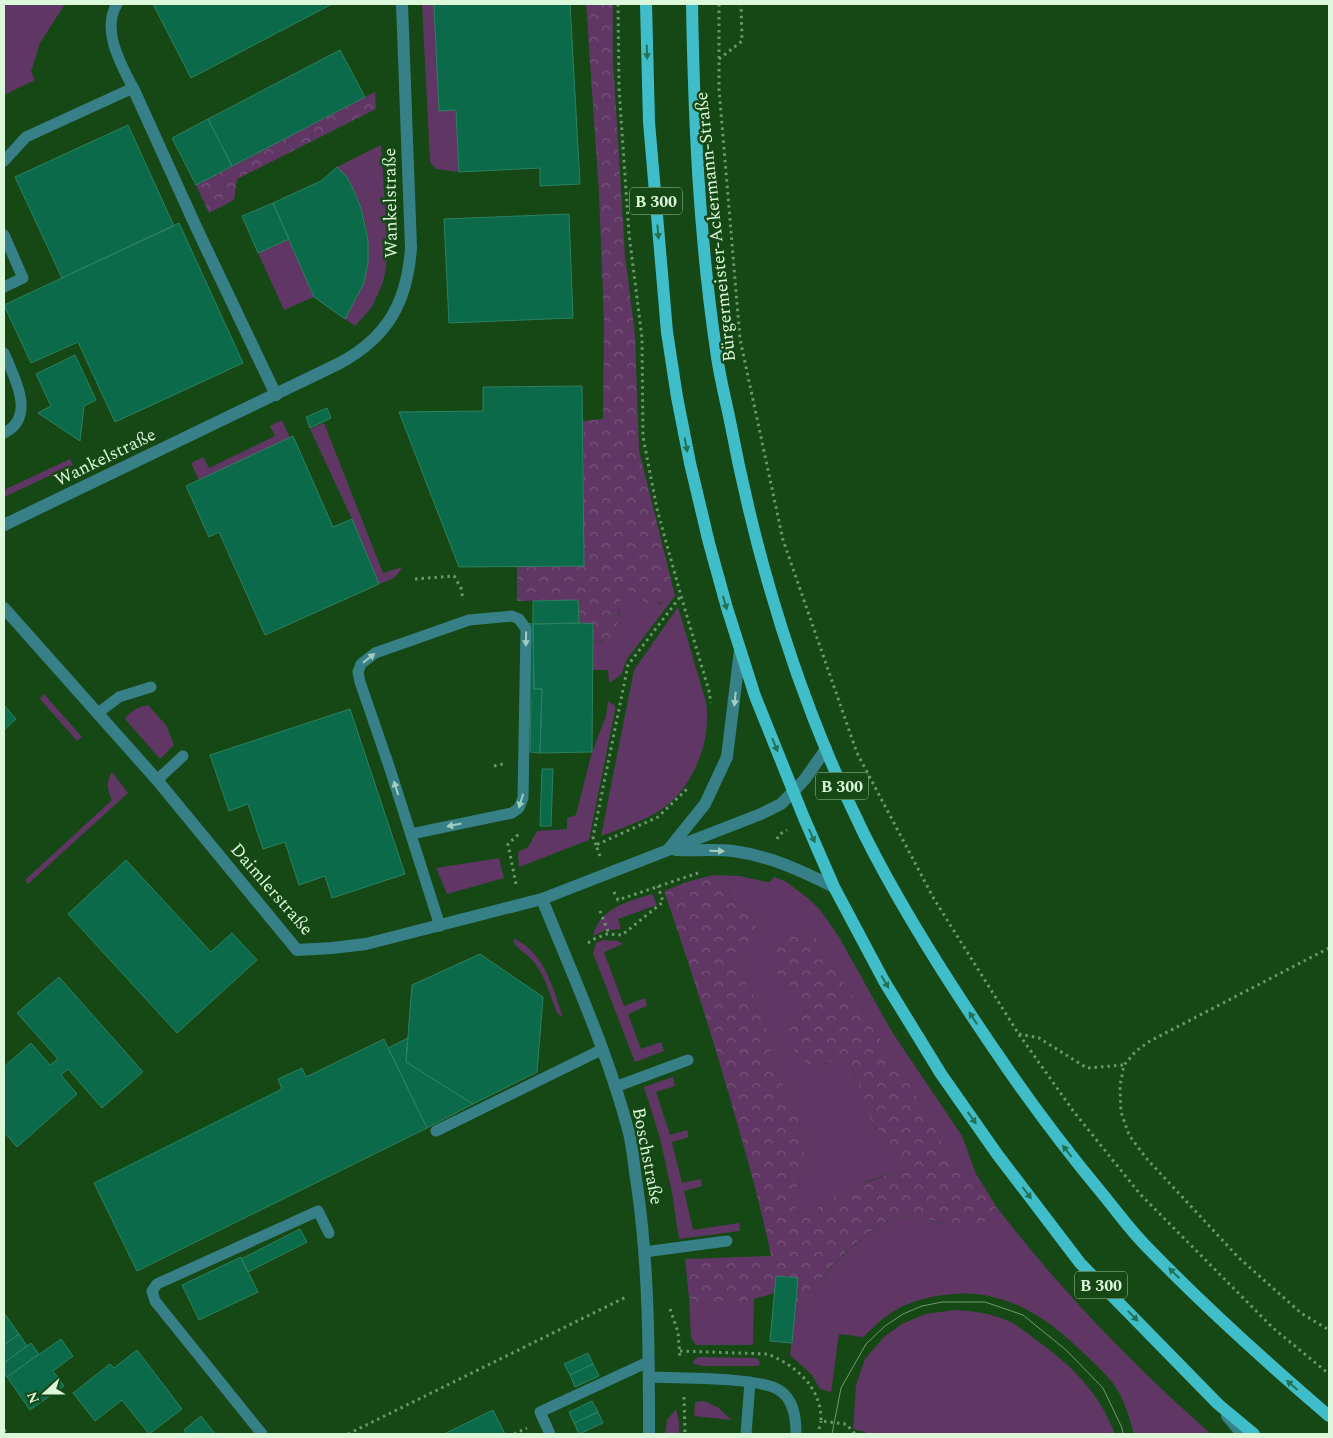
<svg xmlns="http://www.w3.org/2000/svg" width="1333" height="1438" font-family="Spectral,serif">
  <defs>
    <pattern id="forest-crowns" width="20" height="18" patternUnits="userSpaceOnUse" patternTransform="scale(1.25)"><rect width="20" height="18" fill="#603764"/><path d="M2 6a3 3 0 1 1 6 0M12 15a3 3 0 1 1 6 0" fill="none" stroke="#76557a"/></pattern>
  </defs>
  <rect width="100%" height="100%" fill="#154815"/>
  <!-- green -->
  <path fill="#603764" d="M4 4H65L40 43 31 72 35 80 4 95Z
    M422 4H434L439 111 456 110 459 172 436 169 430 162Z
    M381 145 387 231 386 268 383 282 372 307 355 326 345 319C351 306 360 295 364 281 375 244 364 194 337 167Z
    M289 239 314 297 284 310 258 253Z
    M282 420 290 438 199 480 191 463 203 457 209 468 275 436 270 426Z
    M324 423 383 573 402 567C397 578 390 580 379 584L352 519 310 429Z
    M70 459 73 465 4 497V490Z
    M628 590 634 591 642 600 660 604 675 596 627 659 621 675 609 683 608 670H593V641L603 642 619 616 620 603 623 592Z
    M678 607 706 702C712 743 692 793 654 814 638 823 619 829 601 836L634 670Z
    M44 694 82 737 77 741 40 699Z
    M608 701 615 706V710L589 840 519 867 518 852 528 847 537 831 567 829V818L576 815 592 752 606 716Z
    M148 705 166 725 174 745 160 759 125 719C131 710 138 707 148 705Z
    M112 772 128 793 28 884 25 880 112 800C107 791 106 781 112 772Z
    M499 858 504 878 447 894 436 868Z
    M713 875 740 876 766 882H770L774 877 785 881 809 899 821 911 839 937 892 1032 962 1136 976 1174C971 1174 968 1174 964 1171 951 1163 935 1128 928 1113L814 935 794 988 807 1002 803 1016 790 1029 821 1065 837 1059 850 1063 874 1125 894 1148 900 1161 897 1171 871 1180 821 1204 809 1218 795 1212V1195L805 1154 799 1123 788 1093 775 1074 762 1007 749 988 738 969 742 954 757 932 753 915 731 902 728 887Z
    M652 894 657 905 618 919 621 929 606 930 593 936C600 907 628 902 652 894Z
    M515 939C545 953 553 989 563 1017L558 1014 556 1011C550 994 544 973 532 960 526 953 515 948 513 940Z
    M603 940 618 941 623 944 604 952 624 1006 645 998 647 1006 628 1014 641 1049 661 1042 664 1051 635 1062 593 953 596 943Z
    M673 1077 675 1086 656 1092 670 1135 687 1130 689 1137 672 1142 682 1183 701 1179 702 1186 684 1191 693 1230 739 1223 740 1231 679 1239 672 1193 660 1138 644 1087Z
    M996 1206C1059 1289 1133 1365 1211 1434H1134C1129 1417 1124 1397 1112 1382 1102 1370 1089 1358 1077 1347 1038 1310 993 1285 937 1296 920 1299 903 1304 888 1315 879 1321 871 1330 863 1337L839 1334 831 1392 820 1389 812 1375 790 1355 795 1310C804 1302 810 1293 817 1284 838 1259 872 1222 904 1217 922 1214 930 1222 945 1224 956 1226 975 1220 987 1219Z
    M689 1298C707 1309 734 1304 754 1299L753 1345H696L691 1338Z
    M954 1310C972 1311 989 1313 1006 1320 1016 1324 1026 1332 1035 1339 1072 1366 1098 1391 1115 1434H866V1432L853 1429 856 1385 865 1359 884 1337 902 1324 926 1314Z
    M698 1357 754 1358 758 1359 760 1363 759 1366H703L694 1364 693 1361Z
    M704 1401 719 1408 731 1420 694 1416 695 1402Z
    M676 1409 679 1422V1434H665L667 1420Z"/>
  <!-- forest -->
  <path fill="url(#forest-crowns)" d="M586 4H613V60L625 256 635 334 639 450 675 596C663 602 653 609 641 599 636 595 635 592 628 590L624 592 620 603 616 634C608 641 603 642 593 641L579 623 578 600 517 601V567L584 565 583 421 603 419 604 322 599 192Z
    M375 92 376 109 237 179 234 200 209 213 196 185Z
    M713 875 728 887 731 902 753 915 757 932 756 945 742 954 738 969 749 988 762 1007 775 1073 788 1093 799 1122 805 1154 795 1195V1212L809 1218 821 1204 844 1191 897 1171 900 1161 894 1148 874 1125 864 1108 858 1083 850 1063 837 1059 821 1065 808 1064 794 1050 790 1029 803 1016 807 1002 778 974 771 957 778 940C792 933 799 927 814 935L928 1113C935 1128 951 1163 964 1171 968 1174 971 1174 976 1174L996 1206C993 1210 991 1215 987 1219 963 1241 931 1212 903 1217 871 1223 837 1259 817 1284 810 1293 804 1302 795 1310L798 1278 776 1276 774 1293C748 1301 714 1313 689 1298L685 1259 771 1256C762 1211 750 1168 737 1123 715 1045 691 968 664 891L687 882Z"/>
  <!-- building -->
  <path fill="#0a6a4a" stroke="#2d8160" d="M153 4H332L191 78Z
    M434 4H570L580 184 540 186V168L459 172 456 110 439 111Z
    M340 50 365 97 232 166 208 119Z
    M208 119 232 166 196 185 172 138Z
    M128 125 174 226 62 278 15 177Z
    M337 167 347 177 352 187 361 208 368 240V262L364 283 345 319 314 297 273 203 321 181Z
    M273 203 289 239 258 253 242 216Z
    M569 214 573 318 449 323 444 219Z
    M179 223 243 363 115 422 78 342 31 363 4 305Z
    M75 355 96 400 84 406 80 441 38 413 51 406 36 374Z
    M582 386 584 566 459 567 399 412 483 411V387Z
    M327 408 331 418 310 428 306 417Z
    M293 436 333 527 352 519 379 584 265 635 219 532 209 537 186 486Z
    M578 600 579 623 533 624V601Z
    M524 623 533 624 534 689H542L540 753 530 752 531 700H523Z
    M579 623 593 624 592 752 540 753 542 689H534L533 624Z
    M4 705 16 719 4 730Z
    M350 709 405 874 332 898 325 876 299 885 285 842 263 849 248 804 229 811 210 755Z
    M542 769H553L551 826H540Z
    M126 860 211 952 232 933 257 960 177 1033 68 914Z
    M480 954 543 997 537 1072 473 1104 406 1062 412 985Z
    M59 977 143 1072 102 1108 68 1069 61 1075 77 1094 17 1147 4 1132V1067L31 1043 50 1065 58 1059 17 1013Z
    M408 1038 406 1062 473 1104 427 1128 388 1048Z
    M384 1039 427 1128 137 1271 94 1183 282 1089 278 1079 302 1068 306 1077Z
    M300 1229 307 1242 248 1272 241 1259Z
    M241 1257 258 1292 199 1320 182 1285Z
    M776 1276 798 1278 792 1343 770 1341Z
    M4 1313 19 1334 4 1345Z
    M19 1334 27 1346 4 1363V1345Z
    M61 1339 73 1356 53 1371 64 1386 30 1410 7 1377Z
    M31 1343 39 1354 7 1377 4 1372V1363Z
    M137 1350 182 1409 149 1434 122 1400 95 1421 73 1393 110 1364 114 1368Z
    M588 1353 593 1364 570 1375 564 1364Z
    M593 1364 599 1376 575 1387 570 1375Z
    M592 1401 598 1412 574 1423 569 1412Z
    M493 1410 505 1434H444Z
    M598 1412 603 1423 579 1434 574 1423Z
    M201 1416 215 1434H187L184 1430Z"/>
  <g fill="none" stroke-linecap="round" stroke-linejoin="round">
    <!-- path -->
    <path stroke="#6e966d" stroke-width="3" stroke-dasharray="2.5 4" stroke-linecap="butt" d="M618 4 619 88 629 234 642 338 643 437 657 509 681 596 709 691 711 703
      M719 4V89L740 339 783 540 857 753 934 899 1018 1033 1074 1112 1140 1194 1273 1328 1329 1374
      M719 59 742 41 741 4
      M415 579 454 576 461 588 463 600
      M494 766 503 764
      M777 839 780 834 787 830
      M596 845 593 837 628 665 680 597
      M600 856 596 845 658 817 688 788
      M516 884 508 844 521 832
      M614 892 618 900 698 873
      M600 911 609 934
      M588 943 594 939 607 934 622 935 663 902 658 886
      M1329 948 1150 1041 1136 1051 1124 1065 1120 1086 1121 1112 1129 1135 1146 1158 1239 1258 1301 1313 1329 1330
      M1019 1034 1039 1038 1087 1068 1124 1065
      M670 1309 678 1332 680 1359
      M680 1351 767 1354C796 1365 822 1388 821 1421L846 1424 855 1434
      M684 1397 685 1434
      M819 1429 821 1421
      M4 1430 7 1434
      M348 1434 626 1297
      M514 1434 527 1428"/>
    <!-- service -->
    <path stroke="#388087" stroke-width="11" d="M4 161 26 137 133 88C121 64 101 30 117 4
      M4 235 23 278 4 287
      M4 353C14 377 37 417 4 433
      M98 713 119 697 151 687
      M157 780 183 756
      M411 834 512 813 519 808 523 798 526 629 519 619 512 616 469 620 375 653 361 664 358 672 360 682 389 766 440 926
      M615 1087 688 1060
      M436 1131 603 1049
      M644 1252 727 1241
      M649 1377C676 1378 759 1377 779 1390 794 1399 796 1418 796 1434
      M262 1434 155 1301 152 1291 157 1284 318 1211 329 1233
      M550 1434 540 1412 648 1362
      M746 1434 750 1382"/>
    <!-- minor -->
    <path stroke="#388087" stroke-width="12" d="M133 88 197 229 276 395
      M4 608 157 780 297 950 332 948 366 944 542 899 761 814 781 804 794 791 805 779 826 749
      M668 850 705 804 727 757 740 650
      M676 850C695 851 715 849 733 851 770 856 802 871 834 887
      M542 899C573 976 608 1052 629 1133 633 1150 634 1168 637 1185 649 1268 649 1351 649 1434"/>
    <!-- tertiary -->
    <path stroke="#388087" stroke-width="12" d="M4 525 340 363C388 337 407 302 411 248L402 4
      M1227 1416 1242 1434"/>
    <!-- primary -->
    <path stroke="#3fbec9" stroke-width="12" d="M646 4 649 122 667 332 677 397 690 463 709 543 727 608 755 696 804 818 834 887 884 981 941 1074 997 1154 1080 1263 1218 1404 1254 1434
      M692 4C694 119 699 235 716 350 719 374 725 397 730 421 757 564 800 704 864 834 905 916 955 993 1007 1068 1038 1113 1070 1155 1105 1197 1118 1213 1131 1231 1146 1246 1204 1306 1266 1362 1329 1416"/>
    <!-- tram -->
    <path stroke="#70996f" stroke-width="1" d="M832 1434 841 1388 866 1344 885 1326 903 1314 922 1306 942 1302H985L1023 1315 1066 1350 1103 1388 1122 1428 1123 1434"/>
  </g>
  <!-- one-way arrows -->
  <defs><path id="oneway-solid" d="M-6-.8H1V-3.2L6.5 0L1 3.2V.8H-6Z" transform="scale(1.25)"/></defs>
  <g fill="#247154">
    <use href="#oneway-solid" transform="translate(647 52) rotate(88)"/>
    <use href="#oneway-solid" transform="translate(658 232) rotate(85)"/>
    <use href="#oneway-solid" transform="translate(686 445) rotate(79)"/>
    <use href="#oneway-solid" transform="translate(725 603) rotate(74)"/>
    <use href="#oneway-solid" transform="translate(775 745) rotate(68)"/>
    <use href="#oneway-solid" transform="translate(812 836) rotate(66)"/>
    <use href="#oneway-solid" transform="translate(885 982) rotate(60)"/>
    <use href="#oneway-solid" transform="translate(973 1018) rotate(-123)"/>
    <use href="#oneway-solid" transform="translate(972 1118) rotate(55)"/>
    <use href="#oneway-solid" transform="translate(1067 1151) rotate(-128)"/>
    <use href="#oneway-solid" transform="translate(1027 1193) rotate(53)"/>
    <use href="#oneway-solid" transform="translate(1174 1273) rotate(-136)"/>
    <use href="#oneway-solid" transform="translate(1133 1316) rotate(46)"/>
    <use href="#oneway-solid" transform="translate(1292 1385) rotate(-139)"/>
  </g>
  <g fill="#a3cebd">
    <use href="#oneway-solid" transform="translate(526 639) rotate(91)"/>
    <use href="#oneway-solid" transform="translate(369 658) rotate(-38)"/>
    <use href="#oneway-solid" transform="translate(735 699) rotate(96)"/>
    <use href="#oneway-solid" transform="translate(396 788) rotate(-108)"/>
    <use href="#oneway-solid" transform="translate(521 801) rotate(107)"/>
    <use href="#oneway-solid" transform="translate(454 825) rotate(168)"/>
    <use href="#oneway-solid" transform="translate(717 851) rotate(1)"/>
  </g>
  <g text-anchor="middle" stroke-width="5" stroke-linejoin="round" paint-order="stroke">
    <!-- shield labels -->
    <g fill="#154815" stroke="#a0c39f" stroke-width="1">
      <rect x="630" y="187.5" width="52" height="27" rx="4"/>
      <rect x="816" y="772.5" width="52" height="27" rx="4"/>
      <rect x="1075" y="1271.5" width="52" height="27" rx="4"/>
    </g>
    <g font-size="16" font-weight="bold" fill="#dcf8da">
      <text x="656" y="207">B 300</text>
      <text x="842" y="792">B 300</text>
      <text x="1101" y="1291">B 300</text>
    </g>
    <!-- street labels -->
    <g font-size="18" fill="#dcf8da" stroke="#154815">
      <text transform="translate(390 203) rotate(-91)" y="6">Wankelstraße</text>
      <text transform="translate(715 227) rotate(-96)" y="6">Bürgermeister-Ackermann-Straße</text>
      <text transform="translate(105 457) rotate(-26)" y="6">Wankelstraße</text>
      <text transform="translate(272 889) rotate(49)" y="6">Daimlerstraße</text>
      <text transform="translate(648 1156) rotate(79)" y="6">Boschstraße</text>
    </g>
  </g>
  <!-- border -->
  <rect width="1333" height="1438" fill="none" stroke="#dcf8da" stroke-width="10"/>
  <!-- north arrow -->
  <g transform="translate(45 1393) rotate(249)" stroke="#154815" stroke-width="4" paint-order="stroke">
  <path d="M0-4L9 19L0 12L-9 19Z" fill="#dcf8da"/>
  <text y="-8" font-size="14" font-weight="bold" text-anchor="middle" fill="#dcf8da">N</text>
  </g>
</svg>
